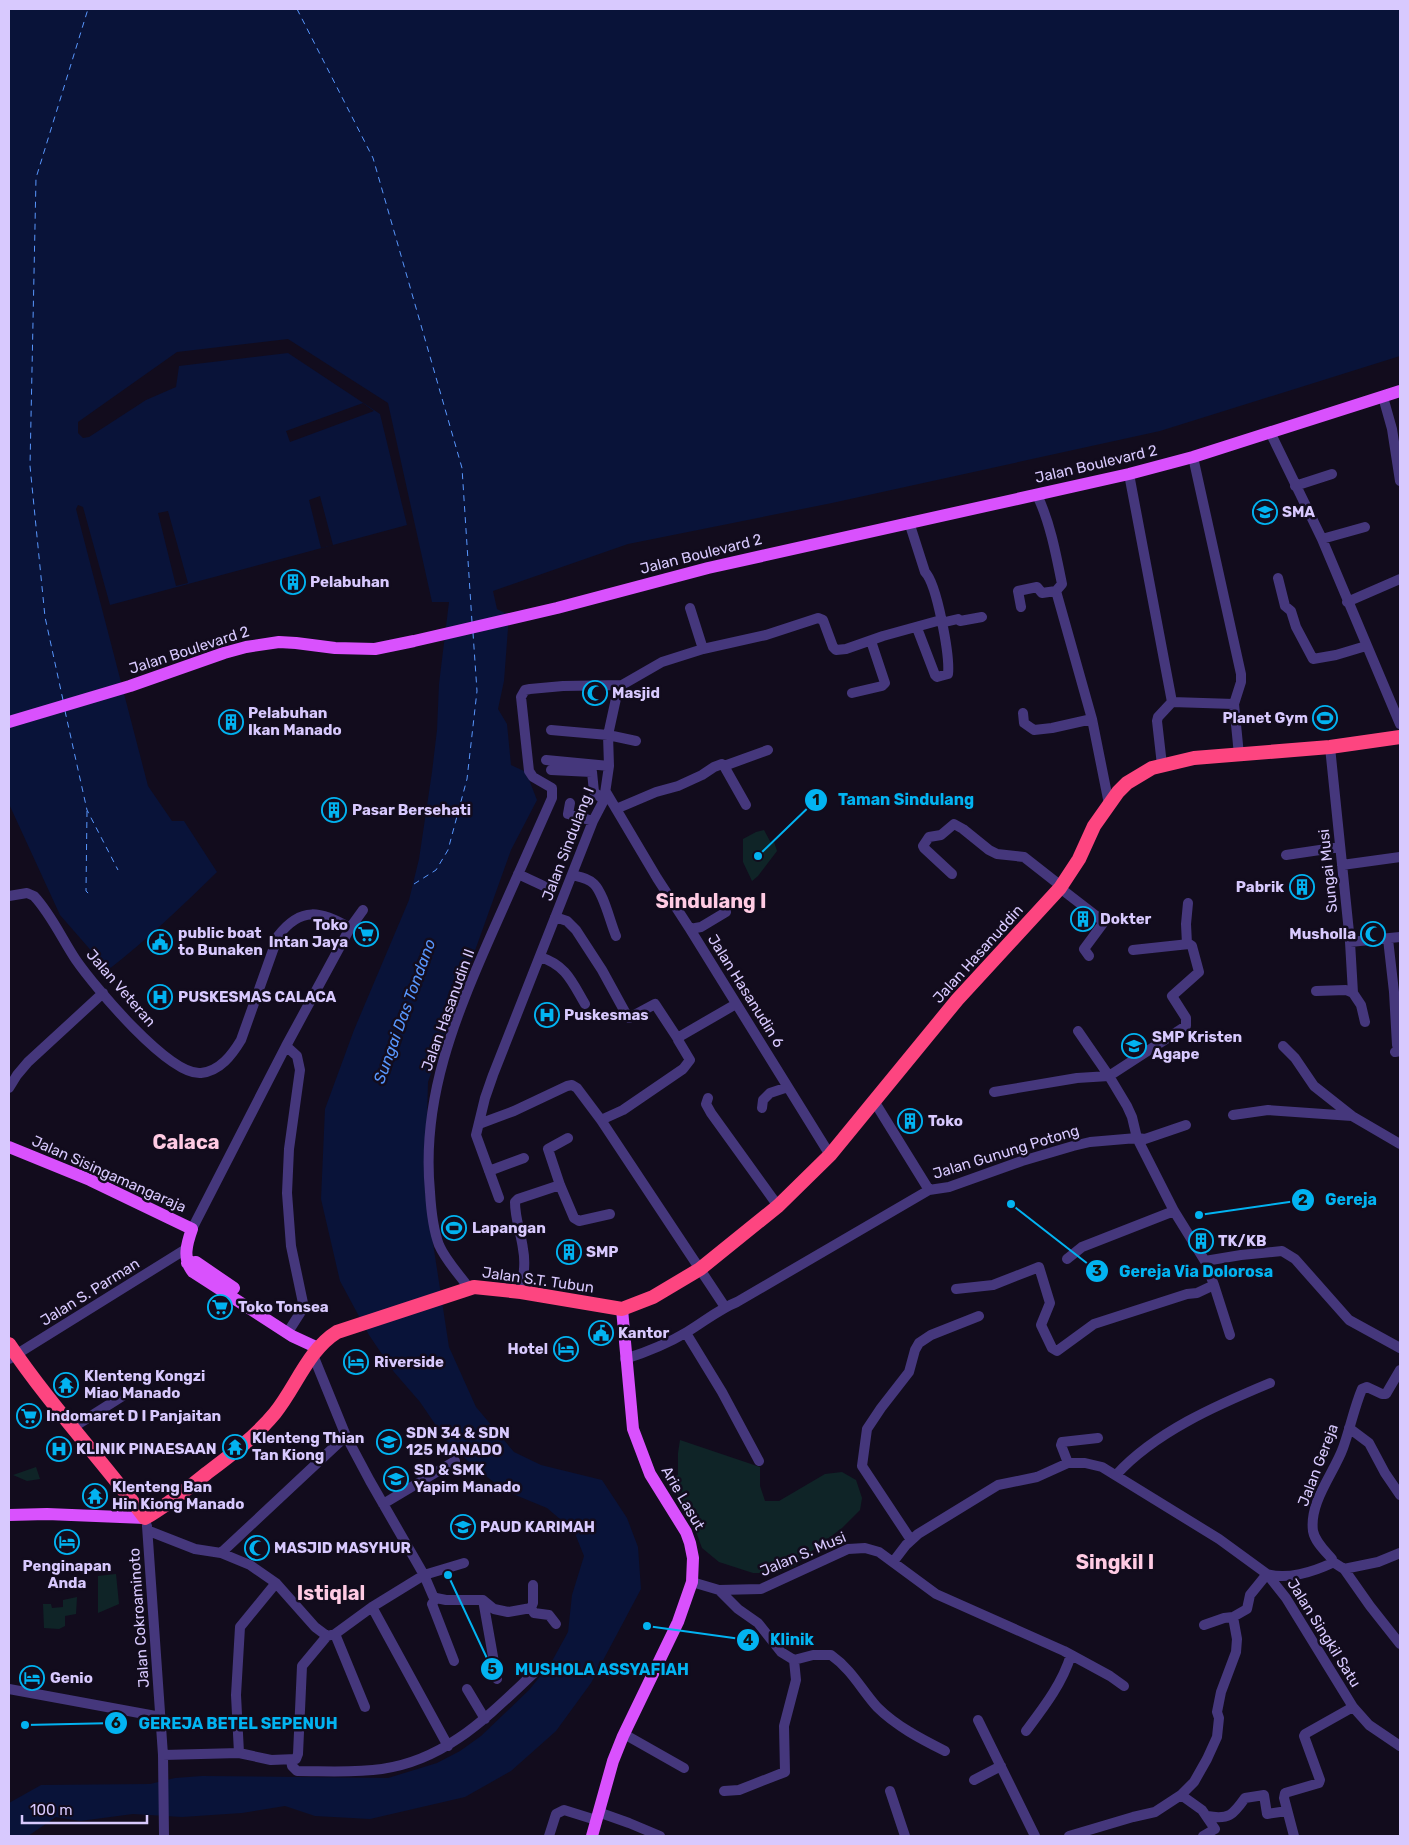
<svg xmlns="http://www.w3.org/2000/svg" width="1409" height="1845" font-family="Rubik,sans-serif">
  <rect width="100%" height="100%" fill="#120c1d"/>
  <!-- green -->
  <path fill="#0f2427" d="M764 830 771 843 774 842 777 851 758 876 752 881 743 862V839L756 832Z
    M680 1440 760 1467V1486L765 1501H779L825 1474 842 1472 856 1480 862 1498 860 1510 842 1528 809 1553 795 1566 777 1573H753L719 1562 702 1548 692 1521 668 1478 678 1475V1453Z
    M36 1467 40 1479 27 1481 13 1475Z
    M116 1574 119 1604 98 1613V1576Z
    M77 1597 76 1614 65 1616V1626L59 1629 44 1628 43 1604H51L52 1608 63 1607V1600Z"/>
  <!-- water -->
  <path fill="#091339" d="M9 9H1400V356L1160 431 832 503 628 544 493 591 497 609 509 615 504 681 498 709 507 724 511 765 526 772 537 800 511 850 428 1082 425 1191 449 1347 476 1407 514 1452 541 1465 602 1480 627 1518 638 1547 641 1589 591 1683 556 1731 511 1771 465 1797 370 1819 315 1816 285 1806 242 1813 182 1817 133 1814 80 1821 56 1817 28 1836H9V1803L41 1785 150 1784 175 1778 202 1776 388 1778 437 1763 460 1751 481 1736 529 1690 551 1663 568 1632 572 1595 584 1556 574 1531 547 1508 503 1490 450 1446 420 1402 394 1372 369 1335 340 1281 321 1199 325 1109 354 1030 409 900 419 859 432 772 437 730 439 684 449 602H432L388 403 288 339 177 352 78 422V433L83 438 89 437 146 400 176 387 179 366 288 353 380 414 407 525 110 605 83 507 78 505 76 509 148 786 172 821H184L217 872C182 906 147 940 108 970L60 915 9 804Z"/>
  <!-- pier -->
  <path fill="#120c1d" d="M363 403 374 411 290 442 286 431Z
    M320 496 333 545 321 548 309 500Z
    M168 511 188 583 176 586 158 513Z"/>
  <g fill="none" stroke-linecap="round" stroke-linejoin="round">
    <!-- ferry -->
    <path stroke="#5896fd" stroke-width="1" stroke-dasharray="6 5" stroke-linecap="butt" d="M297 9 373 158 462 468 472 622
      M63 700 45 617 30 466 36 178 88 9
      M65 711 87 810 118 870
      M87 811 86 891 89 894
      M414 884 436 870 448 850 467 779 477 691 473 633"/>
    <!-- minor -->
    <path stroke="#45377c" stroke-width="10" d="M1383 397 1392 429 1400 481
      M1270 432 1322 539 1400 724
      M1193 457 1241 674V682L1234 704 1239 755
      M1129 474 1172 702
      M1295 486 1332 474
      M909 522 925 572C937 584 950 656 948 674L937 677 935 675 917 628
      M1322 539 1365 527
      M1278 578 1285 606 1291 611 1296 627 1313 659 1336 655 1366 646
      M1056 591 1092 719 1109 804
      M1347 602 1400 579
      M1021 607 1018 591 1037 587 1042 593 1056 591 1062 584C1056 554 1050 522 1037 495
      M690 608 703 649
      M852 693 882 686 885 683 871 641
      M1172 702 1234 704
      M1023 713 1024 723 1034 730 1052 728 1092 719
      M551 730 608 735 636 741
      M1330 747 1350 942 1400 937
      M546 760 609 766
      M1162 765 1157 721 1158 717 1172 702
      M724 766 768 750
      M551 770 592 772 594 792 604 800
      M606 792 657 878 690 929 830 1155
      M570 803 568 814 593 821
      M616 809 656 792 678 786 702 775 714 767 722 764 724 766 746 805
      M1286 855 1340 847
      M1342 865 1400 857
      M518 874 548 888
      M952 874 924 848 923 846 929 837 941 835 954 824 963 829 989 850 997 854 1024 857 1061 886
      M572 875C580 877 588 878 594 884 604 894 610 922 616 936
      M1060 888 1104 922 1084 949 1089 956
      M9 896 27 893 34 896C51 914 62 939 76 960 94 986 169 1076 201 1073 220 1071 232 1055 241 1040L278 936C301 906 321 911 350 928
      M555 917 567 921 576 930 602 970 625 1012
      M690 929 701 927 726 912
      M1388 939 1394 992 1397 1045
      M1350 942 1353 993 1361 1005 1365 1022
      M1187 944 1186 924 1188 903
      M540 957C566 965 572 982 585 1004
      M1316 991 1346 990 1353 993
      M629 1018 655 1004 678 1039
      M286 1046 297 1056 300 1070 289 1149 287 1193 291 1246 303 1303 302 1310 288 1332
      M1283 1046 1295 1058 1314 1086 1352 1116
      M1395 1052 1400 1051
      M9 1088 17 1075 28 1062 103 993
      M994 1092 1077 1078 1109 1076 1186 1026V1018L1172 996 1199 972 1192 946 1189 944 1133 950
      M708 1098 706 1104 711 1113 778 1206
      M874 1101 929 1190 949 1187 1022 1161 1073 1146 1090 1142 1137 1138 1145 1139 1186 1125
      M762 1108 763 1100 770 1093 788 1087
      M1233 1115 1268 1110 1352 1116 1400 1144
      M601 1120 623 1110 683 1069 690 1060 678 1040 679 1037 736 1004
      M479 1124 514 1111 567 1086 572 1085 577 1088 601 1120 725 1307
      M568 1138 548 1149 560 1185 574 1218 579 1221 610 1214
      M489 1171 524 1158
      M499 1198 476 1135 485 1098 493 1075 593 821 604 800 609 766 608 735 617 694 622 685 662 662 703 649 766 635 818 618 823 620 833 647 836 650 846 649 883 636 941 620 945 622 958 619 960 621 982 617
      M192 1229 286 1046 350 928 363 910
      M1067 1259 1082 1247 1174 1211
      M1205 1261 1241 1255 1282 1251 1295 1259 1349 1320 1400 1348
      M1214 1285 1230 1335
      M469 1288C459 1274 446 1261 439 1245 433 1229 431 1209 430 1192 421 1099 455 1017 492 933 512 888 532 843 552 798V788L533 777 529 771 521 697 525 690 530 689 563 686 622 685
      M956 1289 993 1285 1039 1267 1050 1303 1041 1325 1052 1348 1057 1351 1094 1324 1187 1294 1197 1293 1214 1285 1205 1261 1174 1211 1137 1138 1132 1117 1127 1106 1109 1076 1078 1031
      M521 1292C523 1278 526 1264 523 1249 521 1233 515 1219 515 1202L518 1199 560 1185
      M686 1333 722 1392 759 1461
      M313 1355 346 1436 370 1481 424 1575 433 1596 436 1598 446 1600H483L494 1609 508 1612 531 1608 533 1603V1585
      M9 1359 186 1249
      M625 1359C647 1352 667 1344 687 1332 704 1322 719 1309 737 1302L929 1190
      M72 1428 129 1392
      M1349 1428 1369 1443 1385 1473 1400 1495
      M1068 1463 1061 1445 1062 1442 1098 1438
      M1116 1475C1155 1432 1217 1405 1270 1383
      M383 1504 455 1461
      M147 1526 163 1755 164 1836
      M149 1531 195 1549 221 1553 250 1565 276 1583 315 1627 327 1636 335 1634 372 1607 424 1575 464 1563
      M911 1540 862 1466 867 1429 881 1408 909 1372 915 1350 919 1343 931 1335 979 1316
      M221 1553 346 1436
      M893 1562 906 1545 918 1534 998 1485 1037 1477 1068 1463H1085L1102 1467 1219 1539 1267 1574 1286 1598 1353 1707 1369 1725 1400 1746
      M1333 1562 1344 1569 1370 1606 1400 1644
      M1344 1569 1378 1562 1400 1553
      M692 1582 719 1590 761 1589 848 1549 865 1548 879 1552 936 1594 1064 1651 1110 1676 1124 1686
      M719 1590 738 1609 758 1623 781 1652 794 1660 813 1655H831C852 1670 861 1689 877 1707 896 1726 921 1739 945 1751
      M436 1598 432 1604 454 1661
      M483 1600 497 1679
      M372 1607 448 1746
      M531 1608 534 1613 549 1615 556 1624
      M1204 1625 1224 1618 1233 1617
      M335 1634 365 1707
      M9 1689 161 1717
      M467 1689 485 1719
      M978 1720 1035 1836
      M1026 1731C1044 1707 1062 1684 1071 1655
      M624 1734 684 1768
      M239 1753 236 1695 240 1627 276 1583
      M163 1755 239 1753 271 1760 296 1759 298 1754 302 1666 327 1636
      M291 1760 292 1766 297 1771C325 1771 354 1773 382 1769 447 1760 489 1715 535 1672
      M974 1780 1001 1766
      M724 1791 739 1790 785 1772 784 1726 796 1680 794 1660
      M890 1791 905 1836
      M1181 1795 1202 1810 1215 1829 1203 1836
      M598 1812 629 1823 660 1836
      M1207 1816C1229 1820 1233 1815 1245 1798L1264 1795 1267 1814 1287 1811
      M549 1836 556 1814 564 1810 596 1820
      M1069 1836 1133 1817 1155 1812 1181 1795 1194 1782 1207 1759 1217 1737 1219 1718 1217 1712 1221 1692 1236 1652 1237 1639 1233 1617 1247 1609 1250 1595 1267 1574C1287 1580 1313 1572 1332 1563V1559C1325 1551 1315 1542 1313 1531 1309 1502 1334 1473 1343 1448 1350 1429 1354 1408 1362 1389L1367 1387 1382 1394H1386L1400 1370
      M1294 1836 1284 1798 1285 1793 1319 1783 1320 1780 1304 1736 1305 1734 1353 1707"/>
    <!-- major -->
    <path stroke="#d951fd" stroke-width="12" d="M9 722 130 686 224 653 246 647 279 642 296 643 335 648 375 649 414 641 557 608 708 568 1129 474 1193 457 1400 391
      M9 1147 90 1180 192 1229C187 1243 182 1259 193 1272L292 1336 318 1348
      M187 1263 196 1262 234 1288
      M9 1515 47 1514 145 1518
      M592 1836 613 1761 623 1736 678 1622 692 1582 693 1558 690 1543 686 1532 650 1474 633 1429 622 1309"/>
    <!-- highway -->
    <path stroke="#fd4580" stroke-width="14" d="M9 1344C50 1405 101 1459 145 1518 168 1505 187 1489 207 1473 231 1455 256 1436 275 1413 296 1387 308 1350 337 1332L474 1287 521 1292 622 1309 653 1297 700 1269 778 1206 830 1155 957 1000 1060 888 1079 859 1094 826 1118 792 1127 783 1152 768 1194 758 1330 747 1400 737"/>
  </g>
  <!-- icons -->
  <defs>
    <symbol id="school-ring" viewBox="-11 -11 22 22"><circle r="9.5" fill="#120c1d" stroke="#02b3f1" stroke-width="1.5"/><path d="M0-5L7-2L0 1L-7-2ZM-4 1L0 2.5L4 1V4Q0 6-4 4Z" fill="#02b3f1"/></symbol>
    <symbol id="building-ring" viewBox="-11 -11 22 22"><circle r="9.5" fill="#120c1d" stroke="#02b3f1" stroke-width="1.5"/><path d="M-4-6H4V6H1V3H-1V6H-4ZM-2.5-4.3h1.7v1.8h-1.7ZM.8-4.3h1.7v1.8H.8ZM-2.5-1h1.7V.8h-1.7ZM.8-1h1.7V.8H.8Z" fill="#02b3f1"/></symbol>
    <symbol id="mosque-ring" viewBox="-11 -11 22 22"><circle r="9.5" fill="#120c1d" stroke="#02b3f1" stroke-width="1.5"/><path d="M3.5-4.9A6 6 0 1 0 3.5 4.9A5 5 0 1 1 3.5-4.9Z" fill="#02b3f1"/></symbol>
    <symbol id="stadium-ring" viewBox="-11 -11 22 22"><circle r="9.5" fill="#120c1d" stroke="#02b3f1" stroke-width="1.5"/><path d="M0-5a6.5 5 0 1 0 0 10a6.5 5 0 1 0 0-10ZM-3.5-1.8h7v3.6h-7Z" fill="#02b3f1"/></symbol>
    <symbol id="supermarket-ring" viewBox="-11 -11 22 22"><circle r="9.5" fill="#120c1d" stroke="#02b3f1" stroke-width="1.5"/><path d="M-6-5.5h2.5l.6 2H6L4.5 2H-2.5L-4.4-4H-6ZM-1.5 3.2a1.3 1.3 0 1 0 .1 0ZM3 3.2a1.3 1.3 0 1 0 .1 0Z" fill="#02b3f1"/></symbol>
    <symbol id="civic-ring" viewBox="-11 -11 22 22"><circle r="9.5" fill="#120c1d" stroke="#02b3f1" stroke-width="1.5"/><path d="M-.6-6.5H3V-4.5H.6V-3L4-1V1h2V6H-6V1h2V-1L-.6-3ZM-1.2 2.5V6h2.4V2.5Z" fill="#02b3f1"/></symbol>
    <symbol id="hospital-ring" viewBox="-11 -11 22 22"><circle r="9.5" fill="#120c1d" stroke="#02b3f1" stroke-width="1.5"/><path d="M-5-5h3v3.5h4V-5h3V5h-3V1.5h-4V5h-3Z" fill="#02b3f1"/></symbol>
    <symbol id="hotel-ring" viewBox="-11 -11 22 22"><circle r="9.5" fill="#120c1d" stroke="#02b3f1" stroke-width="1.5"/><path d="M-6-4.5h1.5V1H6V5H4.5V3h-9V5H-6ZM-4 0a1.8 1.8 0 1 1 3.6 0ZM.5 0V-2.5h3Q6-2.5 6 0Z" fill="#02b3f1"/></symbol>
    <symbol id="temple-ring" viewBox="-11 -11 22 22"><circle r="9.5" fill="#120c1d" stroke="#02b3f1" stroke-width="1.5"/><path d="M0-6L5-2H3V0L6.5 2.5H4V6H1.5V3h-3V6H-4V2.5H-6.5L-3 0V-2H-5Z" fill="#02b3f1"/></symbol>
  </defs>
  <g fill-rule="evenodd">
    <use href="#school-ring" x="1251" y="498" width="28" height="28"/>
    <use href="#building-ring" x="279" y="568" width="28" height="28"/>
    <use href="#mosque-ring" x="581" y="679" width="28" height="28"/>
    <use href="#stadium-ring" x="1311" y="704" width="28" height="28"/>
    <use href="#building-ring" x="217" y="708" width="28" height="28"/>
    <use href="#building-ring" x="320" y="796" width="28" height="28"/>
    <use href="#building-ring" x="1288" y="873" width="28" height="28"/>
    <use href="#building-ring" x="1069" y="905" width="28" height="28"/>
    <use href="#supermarket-ring" x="352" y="920" width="28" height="28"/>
    <use href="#mosque-ring" x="1359" y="920" width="28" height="28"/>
    <use href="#civic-ring" x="146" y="928" width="28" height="28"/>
    <use href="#hospital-ring" x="146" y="983" width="28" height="28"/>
    <use href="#hospital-ring" x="533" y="1001" width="28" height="28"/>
    <use href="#school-ring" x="1120" y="1032" width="28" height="28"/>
    <use href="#building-ring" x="896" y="1107" width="28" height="28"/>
    <use href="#stadium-ring" x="440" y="1214" width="28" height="28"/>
    <use href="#building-ring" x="1187" y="1227" width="28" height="28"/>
    <use href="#building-ring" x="555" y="1238" width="28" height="28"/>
    <use href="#supermarket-ring" x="206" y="1293" width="28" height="28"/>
    <use href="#civic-ring" x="587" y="1319" width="28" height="28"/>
    <use href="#hotel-ring" x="552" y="1335" width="28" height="28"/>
    <use href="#hotel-ring" x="342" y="1348" width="28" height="28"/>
    <use href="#temple-ring" x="52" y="1371" width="28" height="28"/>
    <use href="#supermarket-ring" x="15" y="1402" width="28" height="28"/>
    <use href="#school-ring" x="375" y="1428" width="28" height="28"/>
    <use href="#temple-ring" x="221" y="1433" width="28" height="28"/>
    <use href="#hospital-ring" x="45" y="1435" width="28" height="28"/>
    <use href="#school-ring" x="382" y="1465" width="28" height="28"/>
    <use href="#temple-ring" x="81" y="1482" width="28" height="28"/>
    <use href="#school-ring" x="449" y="1513" width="28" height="28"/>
    <use href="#hotel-ring" x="53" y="1528" width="28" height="28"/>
    <use href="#mosque-ring" x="243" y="1534" width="28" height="28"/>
    <use href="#hotel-ring" x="18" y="1664" width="28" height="28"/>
  </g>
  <g text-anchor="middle" stroke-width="5" stroke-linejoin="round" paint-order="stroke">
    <!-- street labels -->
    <g font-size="15" fill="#d8c9fe" stroke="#120c1d">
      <text transform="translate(1096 464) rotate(-13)" y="5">Jalan Boulevard 2</text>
      <text transform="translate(701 554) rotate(-14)" y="5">Jalan Boulevard 2</text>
      <text transform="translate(189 650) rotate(-18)" y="5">Jalan Boulevard 2</text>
      <text transform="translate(568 844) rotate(-69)" y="5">Jalan Sindulang I</text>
      <text transform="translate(1328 871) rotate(-96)" y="5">Sungai Musi</text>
      <text transform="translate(978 954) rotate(-48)" y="5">Jalan Hasanuddin</text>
      <text transform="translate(121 988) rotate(49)" y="5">Jalan Veteran</text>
      <text transform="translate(746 991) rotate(58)" y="5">Jalan Hasanudin 6</text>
      <text transform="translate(448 1010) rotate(-70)" y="5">Jalan Hasanudin II</text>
      <text transform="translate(1006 1152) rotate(-17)" y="5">Jalan Gunung Potong</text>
      <text transform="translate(109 1174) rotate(24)" y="5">Jalan Sisingamangaraja</text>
      <text transform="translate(538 1280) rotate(8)" y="5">Jalan S.T. Tubun</text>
      <text transform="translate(90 1292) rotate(-32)" y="5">Jalan S. Parman</text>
      <text transform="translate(1318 1465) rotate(-69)" y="5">Jalan Gereja</text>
      <text transform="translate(683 1498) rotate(60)" y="5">Arie Lasut</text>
      <text transform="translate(803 1554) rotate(-23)" y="5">Jalan S. Musi</text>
      <text transform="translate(139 1618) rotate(-94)" y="5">Jalan Cokroaminoto</text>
      <text transform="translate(1324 1633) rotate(58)" y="5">Jalan Singkil Satu</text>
    </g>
    <!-- poi labels -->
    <g font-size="15" font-weight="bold" fill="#d8c9fe" stroke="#120c1d" text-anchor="start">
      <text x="1282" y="517">SMA</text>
      <text x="310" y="587">Pelabuhan</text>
      <text x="612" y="698">Masjid</text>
      <text x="248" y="718">Pelabuhan<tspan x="248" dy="17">Ikan Manado</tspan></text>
      <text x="1308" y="723" text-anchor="end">Planet Gym</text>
      <text x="352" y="815">Pasar Bersehati</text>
      <text x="1284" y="892" text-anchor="end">Pabrik</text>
      <text x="1100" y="924">Dokter</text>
      <text x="348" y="930" text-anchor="end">Toko<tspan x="348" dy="17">Intan Jaya</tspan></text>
      <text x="178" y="938">public boat<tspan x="178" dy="17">to Bunaken</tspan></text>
      <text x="1356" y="939" text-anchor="end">Musholla</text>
      <text x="178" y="1002">PUSKESMAS CALACA</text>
      <text x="564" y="1020">Puskesmas</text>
      <text x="1152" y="1042">SMP Kristen<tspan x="1152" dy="17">Agape</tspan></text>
      <text x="928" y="1126">Toko</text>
      <text x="472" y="1233">Lapangan</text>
      <text x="1218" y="1246">TK/KB</text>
      <text x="586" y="1257">SMP</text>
      <text x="238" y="1312">Toko Tonsea</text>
      <text x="618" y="1338">Kantor</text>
      <text x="548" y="1354" text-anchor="end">Hotel</text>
      <text x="374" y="1367">Riverside</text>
      <text x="84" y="1381">Klenteng Kongzi<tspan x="84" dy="17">Miao Manado</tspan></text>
      <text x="46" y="1421">Indomaret D I Panjaitan</text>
      <text x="406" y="1438">SDN 34 &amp; SDN<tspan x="406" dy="17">125 MANADO</tspan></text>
      <text x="252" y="1443">Klenteng Thian<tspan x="252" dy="17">Tan Kiong</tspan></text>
      <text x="76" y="1454">KLINIK PINAESAAN</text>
      <text x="414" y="1475">SD &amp; SMK<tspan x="414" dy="17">Yapim Manado</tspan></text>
      <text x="112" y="1492">Klenteng Ban<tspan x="112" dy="17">Hin Kiong Manado</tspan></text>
      <text x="480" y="1532">PAUD KARIMAH</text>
      <text x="274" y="1553">MASJID MASYHUR</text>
      <text x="67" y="1571" text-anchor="middle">Penginapan<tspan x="67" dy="17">Anda</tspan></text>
      <text x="50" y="1683">Genio</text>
    </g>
    <!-- water labels -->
    <g font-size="16" font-style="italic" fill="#5896fd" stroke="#120c1d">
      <text transform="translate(404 1011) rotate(-70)" y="6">Sungai Das Tondano</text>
    </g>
    <!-- district labels -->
    <g font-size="20" font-weight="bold" fill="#ffcbe3" stroke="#120c1d">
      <text x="711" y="908">Sindulang I</text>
      <text x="186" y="1149">Calaca</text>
      <text x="1115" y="1569">Singkil I</text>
      <text x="331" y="1600">Istiqlal</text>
    </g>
  </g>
  <!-- callouts -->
  <path fill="none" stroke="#02b3f1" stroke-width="2" d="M758 856L816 800M1199 1215L1303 1200M1011 1204L1097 1271M647 1626L748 1640M448 1575L492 1669M25 1725L116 1723"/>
  <g fill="#02b3f1" stroke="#120c1d" stroke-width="2">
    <circle cx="758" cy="856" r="5"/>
    <circle cx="1199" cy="1215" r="5"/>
    <circle cx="1011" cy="1204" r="5"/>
    <circle cx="647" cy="1626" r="5"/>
    <circle cx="448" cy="1575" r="5"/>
    <circle cx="25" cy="1725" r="5"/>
    <circle cx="816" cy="800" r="12"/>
    <circle cx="1303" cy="1200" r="12"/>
    <circle cx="1097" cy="1271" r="12"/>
    <circle cx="748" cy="1640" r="12"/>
    <circle cx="492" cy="1669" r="12"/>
    <circle cx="116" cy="1723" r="12"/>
  </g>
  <g font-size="15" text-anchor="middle" font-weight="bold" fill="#111">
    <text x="816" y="805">1</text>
    <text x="1303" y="1205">2</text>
    <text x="1097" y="1276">3</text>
    <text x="748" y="1645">4</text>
    <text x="492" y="1674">5</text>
    <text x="116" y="1728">6</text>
  </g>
  <g font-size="16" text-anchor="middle" font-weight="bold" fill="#02b3f1" stroke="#120c1d" stroke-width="5" stroke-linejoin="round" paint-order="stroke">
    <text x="906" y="805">Taman Sindulang</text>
    <text x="1351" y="1205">Gereja</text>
    <text x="1196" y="1277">Gereja Via Dolorosa</text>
    <text x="792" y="1645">Klinik</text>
    <text x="602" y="1675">MUSHOLA ASSYAFIAH</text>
    <text x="238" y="1729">GEREJA BETEL SEPENUH</text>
  </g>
  <!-- border -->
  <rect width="1409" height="1845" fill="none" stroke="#d8c9fe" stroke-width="20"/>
  <!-- scale -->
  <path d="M22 1815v8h125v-8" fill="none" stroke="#d8c9fe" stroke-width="2.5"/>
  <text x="30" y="1815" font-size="15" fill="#d8c9fe" stroke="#120c1d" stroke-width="4" paint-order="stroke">100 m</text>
</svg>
